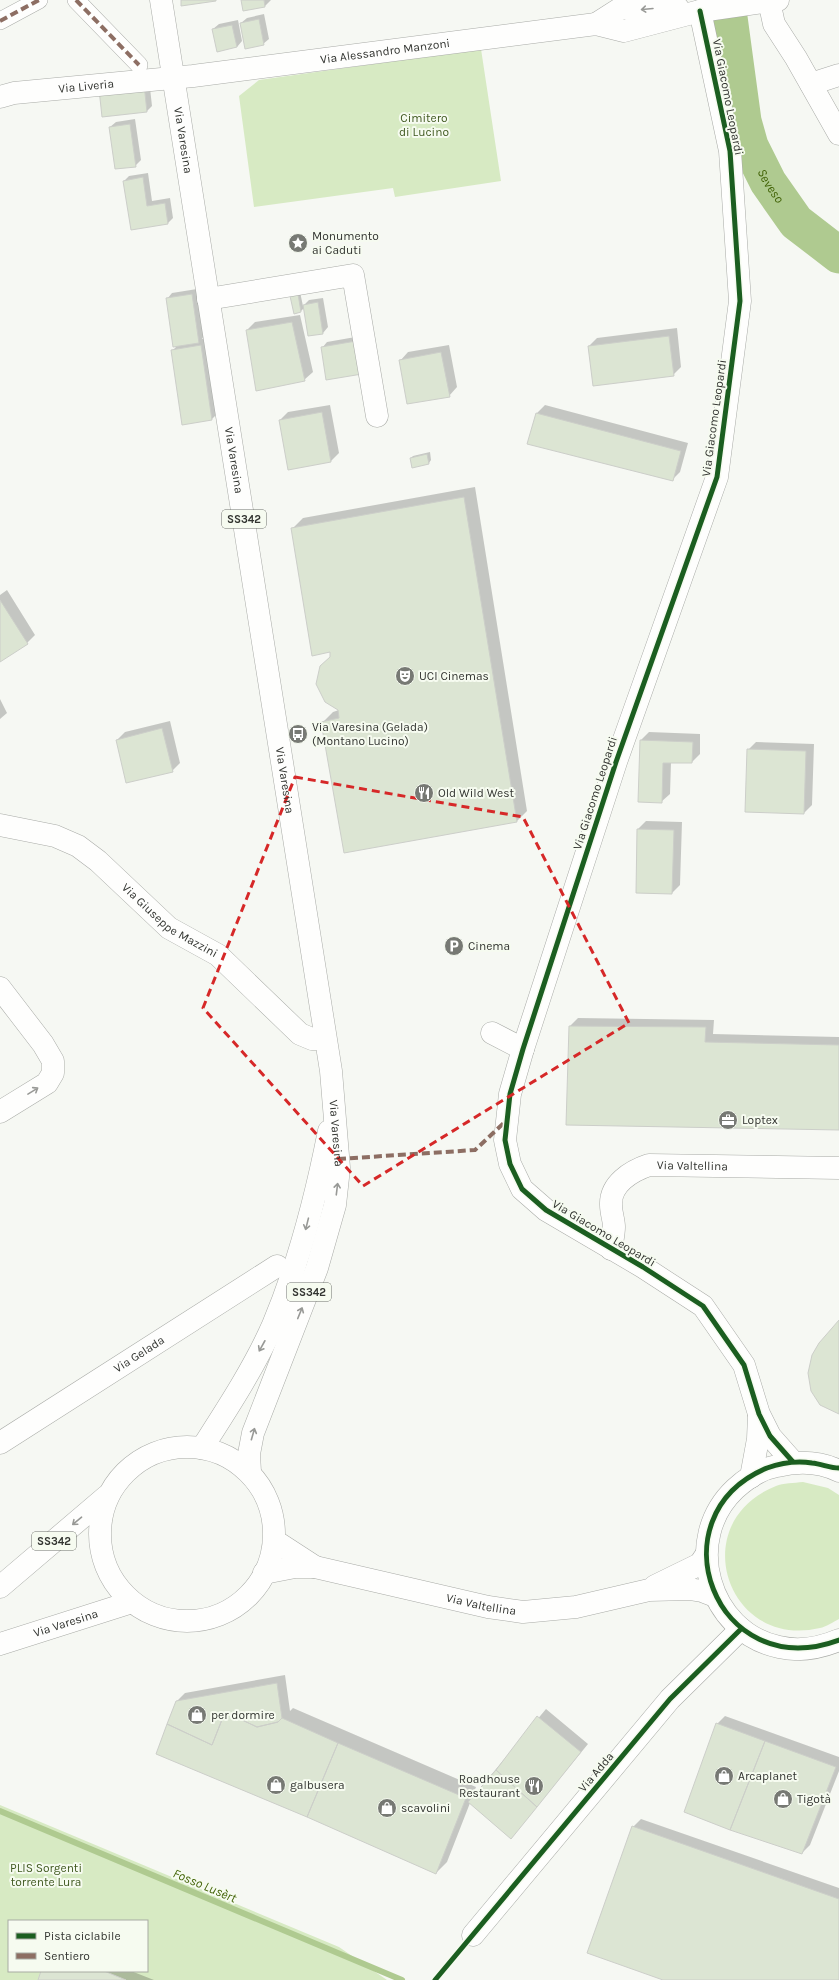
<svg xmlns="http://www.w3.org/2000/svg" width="839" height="1980" font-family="Karla,sans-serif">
  <rect width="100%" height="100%" fill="#f6f8f3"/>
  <!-- green -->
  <path fill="#d7eac3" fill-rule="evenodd" d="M481 49 501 181 395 197 393 188 254 207 239 96 259 80Z
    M803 1482 828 1488 839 1495V1619C833 1622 826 1627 820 1628 726 1650 685 1522 776 1486 783 1483 794 1483 803 1482Z
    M0 1805 339 1947 387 1980H0ZM9 1921H147V1971H9Z"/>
  <!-- shadow -->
  <path fill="#0003" d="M242 0H271L265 6Z
    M264 14 269 39 263 44 241 23 247 18Z
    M238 20 242 41 237 47 213 29 219 24Z
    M149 79 152 106 147 111 103 116Z
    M135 119 141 160 135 166 110 127 116 122Z
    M148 173 152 201 170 198 173 218 168 223 132 229 124 181 129 176Z
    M197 289 204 336 202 339 209 338 220 411 212 419 183 423 172 351 178 345 167 299 172 293Z
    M300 292 303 306 309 300 323 298 328 327 323 333 309 335 304 308 301 311 294 312 291 296Z
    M300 315 313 372 304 380 247 330 255 322Z
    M677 328 681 367 673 375 589 346 597 338Z
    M361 336 327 379 322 348 327 342Z
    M449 345 457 387 449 396 400 361 408 352Z
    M330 405 339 453 331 461 280 420 288 412Z
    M545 405 688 443 680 472 672 480 536 414Z
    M430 452 431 460 429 463 412 467 411 458 413 456Z
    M475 487 527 811 517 821 322 723 333 712 339 710 330 651 292 529 303 518Z
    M7 590 35 635 27 643 0 660V595Z
    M0 699 7 713 0 719Z
    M170 721 180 763 172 771 117 740 125 732Z
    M649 732 700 734V754L692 762H671L670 794 661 802 641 740Z
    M756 742 814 744 812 805 804 813 748 750Z
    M646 821 682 822 680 885 672 893 637 892 638 829Z
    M578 1018 714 1020 713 1034 839 1037V1129L570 1026Z
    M285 1675 290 1711 293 1708 476 1787 471 1799 546 1709 588 1744 511 1838 470 1803 447 1862 436 1873 177 1701 185 1693Z
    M725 1716 839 1757V1771L810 1845 802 1853 717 1724Z
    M641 1819 839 1888V1980H666L633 1827Z
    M42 1971H131L154 1980H39Z"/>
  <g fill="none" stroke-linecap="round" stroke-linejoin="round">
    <!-- stream -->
    <path stroke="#afca90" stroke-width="6" d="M0 1811 402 1980"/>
    <!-- river -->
    <path stroke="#afca90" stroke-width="37" id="s1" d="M733 0 728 10 743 121 750 146 768 182 796 222 839 255"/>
  </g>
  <!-- building -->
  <path fill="#dce5d3" stroke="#cccec9" d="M181 0H216V1L181 6Z
    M241 0H264L265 7 243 11Z
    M259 19 264 45 245 49 240 23Z
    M232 25 237 47 217 52 212 29Z
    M144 84 147 112 102 117 99 89Z
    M130 124 136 167 115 169 109 127Z
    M143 177 147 206 165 203 168 224 131 230 123 181Z
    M192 294 199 343 173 347 166 298Z
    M298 294 301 312 294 314 290 296Z
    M318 302 323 334 308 336 303 305Z
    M292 322 305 381 256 391 246 330Z
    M669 336 674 376 593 386 588 346Z
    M356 341 362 374 326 380 321 347Z
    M201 345 212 420 182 425 171 350Z
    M441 352 450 397 407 404 399 360Z
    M322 412 331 462 288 470 279 420Z
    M536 413 681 451 673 481 527 444Z
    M427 454 429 464 412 468 410 458Z
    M464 497 517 822 344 853 321 722 339 718 338 710 325 702 316 684 320 666 330 657V652L312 656 291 528Z
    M0 600 28 644 0 662Z
    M162 728 173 772 126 783 116 740Z
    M640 740 693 742 692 763H663L662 803 638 802Z
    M747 749 806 751 804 814 745 812Z
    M637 829 674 830 672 894 636 893Z
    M569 1026 706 1027 705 1042 839 1045V1130L566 1125Z
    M839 1320V1414L820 1405 811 1391 808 1373 812 1355 819 1343Z
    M277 1683 282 1718 278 1722 257 1727 225 1712 212 1745 167 1724 176 1701Z
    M225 1712 257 1727 278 1722 282 1718 338 1743 307 1817 156 1754 167 1724 212 1745Z
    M537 1716 581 1752 537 1807 496 1770Z
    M716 1723 765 1741 730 1830 684 1812Z
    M765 1741 836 1767 802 1854 730 1830Z
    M338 1743 466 1798 436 1874 307 1817Z
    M496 1770 537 1807 511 1839 468 1802Z
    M632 1826 839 1899V1980H663L587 1953Z
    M41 1971H104L126 1980H38Z"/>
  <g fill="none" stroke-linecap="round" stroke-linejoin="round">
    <defs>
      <path id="pedestrian" d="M76 0 139 65
        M0 21 39 0"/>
      <g id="minor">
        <path d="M769 1 774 24 796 58 839 134"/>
        <path d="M700 11 730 151 740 301 717 477 616 762 523 1049 510 1094 505 1140 510 1164 522 1189 546 1210 643 1267 703 1306 744 1365 759 1414 770 1436 793 1462"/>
        <path d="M596 24 621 8H678"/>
        <path d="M811 84 839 75"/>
        <path id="s2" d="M0 97 14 93 193 76 596 24 624 31 700 11 778 0"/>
        <path d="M208 299 353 275 377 416"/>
        <path id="s3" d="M0 825 55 836 78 846 98 861 169 928 218 955 300 1034 312 1039H325"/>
        <path d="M0 988 43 1044 53 1061V1073L47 1083 0 1112"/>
        <path d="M492 1033 523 1049"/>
        <path id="s4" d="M611 1249C612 1242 614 1234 614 1227 614 1220 611 1213 611 1205 610 1184 631 1171 649 1165L839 1168"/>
        <path id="s5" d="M0 1443 277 1266"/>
        <path d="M751 1477 758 1439 759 1415"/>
        <path d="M473 1935 670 1699 741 1629"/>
      </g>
      <g id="tertiary">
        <path d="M839 1471C819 1461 798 1461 777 1466 760 1469 747 1478 735 1489 682 1539 708 1632 779 1647 800 1652 820 1648 839 1640"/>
        <path d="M275 1541 315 1567"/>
        <path id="s6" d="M264 1573 295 1567H315L488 1607 523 1612 576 1607 649 1590 689 1589 702 1591 715 1596"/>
        <path d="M655 1586 700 1564 706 1555"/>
      </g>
      <g id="primary">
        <path id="s7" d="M161 0 331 1071 339 1168 335 1205 317 1268 253 1433 249 1454 250 1472"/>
        <circle cx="187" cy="1534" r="87"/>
        <path d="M202 1448C227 1409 254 1368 273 1325 299 1263 316 1197 329 1131"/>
        <path d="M0 1587 107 1496"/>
        <path id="s8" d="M0 1644 132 1602"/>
      </g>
    </defs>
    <!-- pedestrian casing -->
    <use href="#pedestrian" stroke="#a9aba7" stroke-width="18"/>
    <!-- minor casing -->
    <use href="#minor" stroke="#a9aba7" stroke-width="23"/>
    <!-- tertiary casing -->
    <use href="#tertiary" stroke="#a9aba7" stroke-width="23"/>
    <!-- primary casing -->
    <use href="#primary" stroke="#a9aba7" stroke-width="23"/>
    <!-- pedestrian -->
    <use href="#pedestrian" stroke="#fefefd" stroke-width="17"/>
    <!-- minor -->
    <use href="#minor" stroke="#fefefd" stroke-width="22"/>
    <!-- tertiary -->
    <use href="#tertiary" stroke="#fefefd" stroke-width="22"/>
    <!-- primary -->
    <use href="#primary" stroke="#fefefd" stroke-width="22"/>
    <!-- quiet -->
    <path stroke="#8d6e63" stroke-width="4" stroke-dasharray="8 4" stroke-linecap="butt" d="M76 0 139 65
      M0 21 39 0
      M338 1159 475 1150 506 1121"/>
    <defs>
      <path id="cycleway" d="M700 11 730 151 740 301 717 477 616 762 523 1049 510 1094 505 1140 510 1164 522 1189 546 1210 643 1267 703 1306 744 1365 759 1414 770 1436 793 1462
        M839 1468C830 1468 822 1464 812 1463 798 1461 781 1463 767 1468 652 1516 715 1686 839 1640
        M435 1980 670 1699 741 1629"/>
    </defs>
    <!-- cycleway casing -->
    <use href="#cycleway" stroke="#f6fbf0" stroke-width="8"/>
    <!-- cycleway -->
    <use href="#cycleway" stroke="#1b5e20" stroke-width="5"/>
  </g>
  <!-- one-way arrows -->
  <defs><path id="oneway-shaft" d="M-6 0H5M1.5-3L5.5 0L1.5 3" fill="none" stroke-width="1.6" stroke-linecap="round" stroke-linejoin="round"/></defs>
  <g stroke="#989996">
    <use href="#oneway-shaft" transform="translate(647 9) rotate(175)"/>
    <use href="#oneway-shaft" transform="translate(33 1091) rotate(-32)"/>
    <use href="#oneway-shaft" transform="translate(337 1189) rotate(-83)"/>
    <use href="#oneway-shaft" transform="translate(307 1224) rotate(104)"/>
    <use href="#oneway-shaft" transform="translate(300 1313) rotate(-68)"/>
    <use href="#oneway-shaft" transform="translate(262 1346) rotate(119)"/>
    <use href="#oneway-shaft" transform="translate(253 1434) rotate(-74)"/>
    <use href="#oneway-shaft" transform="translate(77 1521) rotate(140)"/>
  </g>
  <!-- marked area -->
  <path fill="none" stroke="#d62828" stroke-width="3" stroke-dasharray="8 5" stroke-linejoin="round" d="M295 777 523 817 629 1023 363 1186 203 1008Z"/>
  <!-- icons -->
  <defs>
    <symbol id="sight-disc" viewBox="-11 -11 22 22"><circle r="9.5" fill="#777974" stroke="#f6fbf0"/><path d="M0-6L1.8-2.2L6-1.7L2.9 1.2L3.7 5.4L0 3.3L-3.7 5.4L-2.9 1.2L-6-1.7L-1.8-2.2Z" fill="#fff"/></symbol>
    <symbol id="theatre-disc" viewBox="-11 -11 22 22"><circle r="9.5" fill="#777974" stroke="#f6fbf0"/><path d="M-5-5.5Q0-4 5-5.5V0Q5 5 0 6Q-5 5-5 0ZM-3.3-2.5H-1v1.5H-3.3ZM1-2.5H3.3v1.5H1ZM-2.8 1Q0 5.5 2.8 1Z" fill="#fff"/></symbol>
    <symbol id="bus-disc" viewBox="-11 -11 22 22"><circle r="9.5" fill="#777974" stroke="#f6fbf0"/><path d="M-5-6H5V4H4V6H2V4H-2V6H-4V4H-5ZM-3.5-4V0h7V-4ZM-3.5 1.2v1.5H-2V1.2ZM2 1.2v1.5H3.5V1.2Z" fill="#fff"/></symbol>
    <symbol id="restaurant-disc" viewBox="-11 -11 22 22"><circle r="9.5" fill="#777974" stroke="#f6fbf0"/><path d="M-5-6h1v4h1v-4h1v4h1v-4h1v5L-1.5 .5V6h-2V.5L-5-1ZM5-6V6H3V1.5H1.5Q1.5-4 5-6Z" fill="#fff"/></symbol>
    <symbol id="parking-disc" viewBox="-11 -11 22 22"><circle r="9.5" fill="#777974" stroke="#f6fbf0"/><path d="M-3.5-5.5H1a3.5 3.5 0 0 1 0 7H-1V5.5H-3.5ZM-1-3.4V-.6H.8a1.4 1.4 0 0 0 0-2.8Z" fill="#fff"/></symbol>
    <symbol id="office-disc" viewBox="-11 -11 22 22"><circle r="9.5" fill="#777974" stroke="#f6fbf0"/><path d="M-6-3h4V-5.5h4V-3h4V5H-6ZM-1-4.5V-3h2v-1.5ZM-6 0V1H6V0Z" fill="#fff"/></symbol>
    <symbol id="shop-disc" viewBox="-11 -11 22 22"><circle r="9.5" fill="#777974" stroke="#f6fbf0"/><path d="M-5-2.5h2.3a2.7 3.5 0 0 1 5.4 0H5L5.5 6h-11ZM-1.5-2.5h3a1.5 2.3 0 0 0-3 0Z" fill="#fff"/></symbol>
  </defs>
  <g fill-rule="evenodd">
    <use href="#sight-disc" x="287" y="232" width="22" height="22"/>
    <use href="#theatre-disc" x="394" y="665" width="22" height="22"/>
    <use href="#bus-disc" x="287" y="723" width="22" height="22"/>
    <use href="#restaurant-disc" x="413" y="782" width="22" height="22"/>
    <use href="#parking-disc" x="443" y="935" width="22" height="22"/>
    <use href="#office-disc" x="717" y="1109" width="22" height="22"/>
    <use href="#shop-disc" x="186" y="1704" width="22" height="22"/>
    <use href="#shop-disc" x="713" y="1765" width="22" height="22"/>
    <use href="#shop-disc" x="265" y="1774" width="22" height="22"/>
    <use href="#restaurant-disc" x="523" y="1775" width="22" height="22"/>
    <use href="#shop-disc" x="772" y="1788" width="22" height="22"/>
    <use href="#shop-disc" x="376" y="1797" width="22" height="22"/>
  </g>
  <g text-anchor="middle" stroke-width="4" stroke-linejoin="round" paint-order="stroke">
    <!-- shield labels -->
    <g fill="#f6fbf0" stroke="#6d706a" stroke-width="1">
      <rect x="222" y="510" width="44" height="18" rx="3"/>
      <rect x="287" y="1283" width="44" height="18" rx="3"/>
      <rect x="32" y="1532" width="44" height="18" rx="3"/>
    </g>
    <g font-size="11" font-weight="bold" fill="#323430">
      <text x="244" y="523">SS342</text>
      <text x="309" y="1296">SS342</text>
      <text x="54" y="1545">SS342</text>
    </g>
    <!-- street labels -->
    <g font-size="12" fill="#323430" stroke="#f6fbf0">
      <text dy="4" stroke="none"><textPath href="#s2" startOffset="388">Via Alessandro Manzoni</textPath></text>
      <text dy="4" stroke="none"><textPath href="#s2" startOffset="87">Via Liveria</textPath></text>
      <text transform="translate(728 97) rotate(79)" y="4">Via Giacomo Leopardi</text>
      <text dy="4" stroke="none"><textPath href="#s7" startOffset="142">Via Varesina</textPath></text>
      <text transform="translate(714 418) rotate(-82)" y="4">Via Giacomo Leopardi</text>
      <text dy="4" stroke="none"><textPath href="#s7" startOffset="466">Via Varesina</textPath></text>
      <text dy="4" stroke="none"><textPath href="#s7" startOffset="790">Via Varesina</textPath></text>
      <text transform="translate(595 793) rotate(-72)" y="4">Via Giacomo Leopardi</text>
      <text dy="4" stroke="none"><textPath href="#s3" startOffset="200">Via Giuseppe Mazzini</textPath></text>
      <text dy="4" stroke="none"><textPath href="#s7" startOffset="1147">Via Varesina</textPath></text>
      <text dy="4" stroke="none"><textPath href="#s4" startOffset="147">Via Valtellina</textPath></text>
      <text transform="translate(604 1233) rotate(31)" y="4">Via Giacomo Leopardi</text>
      <text dy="4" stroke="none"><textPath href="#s5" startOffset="165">Via Gelada</textPath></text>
      <text dy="4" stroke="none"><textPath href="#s6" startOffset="222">Via Valtellina</textPath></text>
      <text dy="4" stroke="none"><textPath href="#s8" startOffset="69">Via Varesina</textPath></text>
      <text transform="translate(596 1772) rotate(-50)" y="4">Via Adda</text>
    </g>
    <!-- park labels -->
    <g font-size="12" fill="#3f581f" stroke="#f6fbf0">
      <text x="424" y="122">Cimitero<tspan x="424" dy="14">di Lucino</tspan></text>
      <text x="46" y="1872">PLIS Sorgenti<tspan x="46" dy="14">torrente Lura</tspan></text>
    </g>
    <!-- poi labels -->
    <g font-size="12" fill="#323430" stroke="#f6fbf0" text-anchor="start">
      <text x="312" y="240">Monumento<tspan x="312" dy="14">ai Caduti</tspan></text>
      <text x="419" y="680">UCI Cinemas</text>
      <text x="312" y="731">Via Varesina (Gelada)<tspan x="312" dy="14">(Montano Lucino)</tspan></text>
      <text x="438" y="797">Old Wild West</text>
      <text x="468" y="950">Cinema</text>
      <text x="742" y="1124">Loptex</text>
      <text x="211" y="1719">per dormire</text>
      <text x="738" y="1780">Arcaplanet</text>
      <text x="520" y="1783" text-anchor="end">Roadhouse<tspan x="520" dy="14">Restaurant</tspan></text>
      <text x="290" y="1789">galbusera</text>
      <text x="797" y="1803">Tigotà</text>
      <text x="401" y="1812">scavolini</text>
    </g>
    <!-- water labels -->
    <g font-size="13" font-style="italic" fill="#426307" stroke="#f6fbf0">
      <text dy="5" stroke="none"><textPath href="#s1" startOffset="194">Seveso</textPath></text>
      <text transform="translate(205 1885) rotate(23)" y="5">Fosso Lusèrt</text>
    </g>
  </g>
  <!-- legend -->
  <rect x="8" y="1920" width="140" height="52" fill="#f6fbf0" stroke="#a8aba3"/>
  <rect x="16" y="1933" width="20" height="6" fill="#1b5e20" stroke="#a8aba3"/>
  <text x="44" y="1940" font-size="12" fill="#323430">Pista ciclabile</text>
  <rect x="16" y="1953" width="20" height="6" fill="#8d6e63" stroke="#a8aba3"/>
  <text x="44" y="1960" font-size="12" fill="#323430">Sentiero</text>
</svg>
